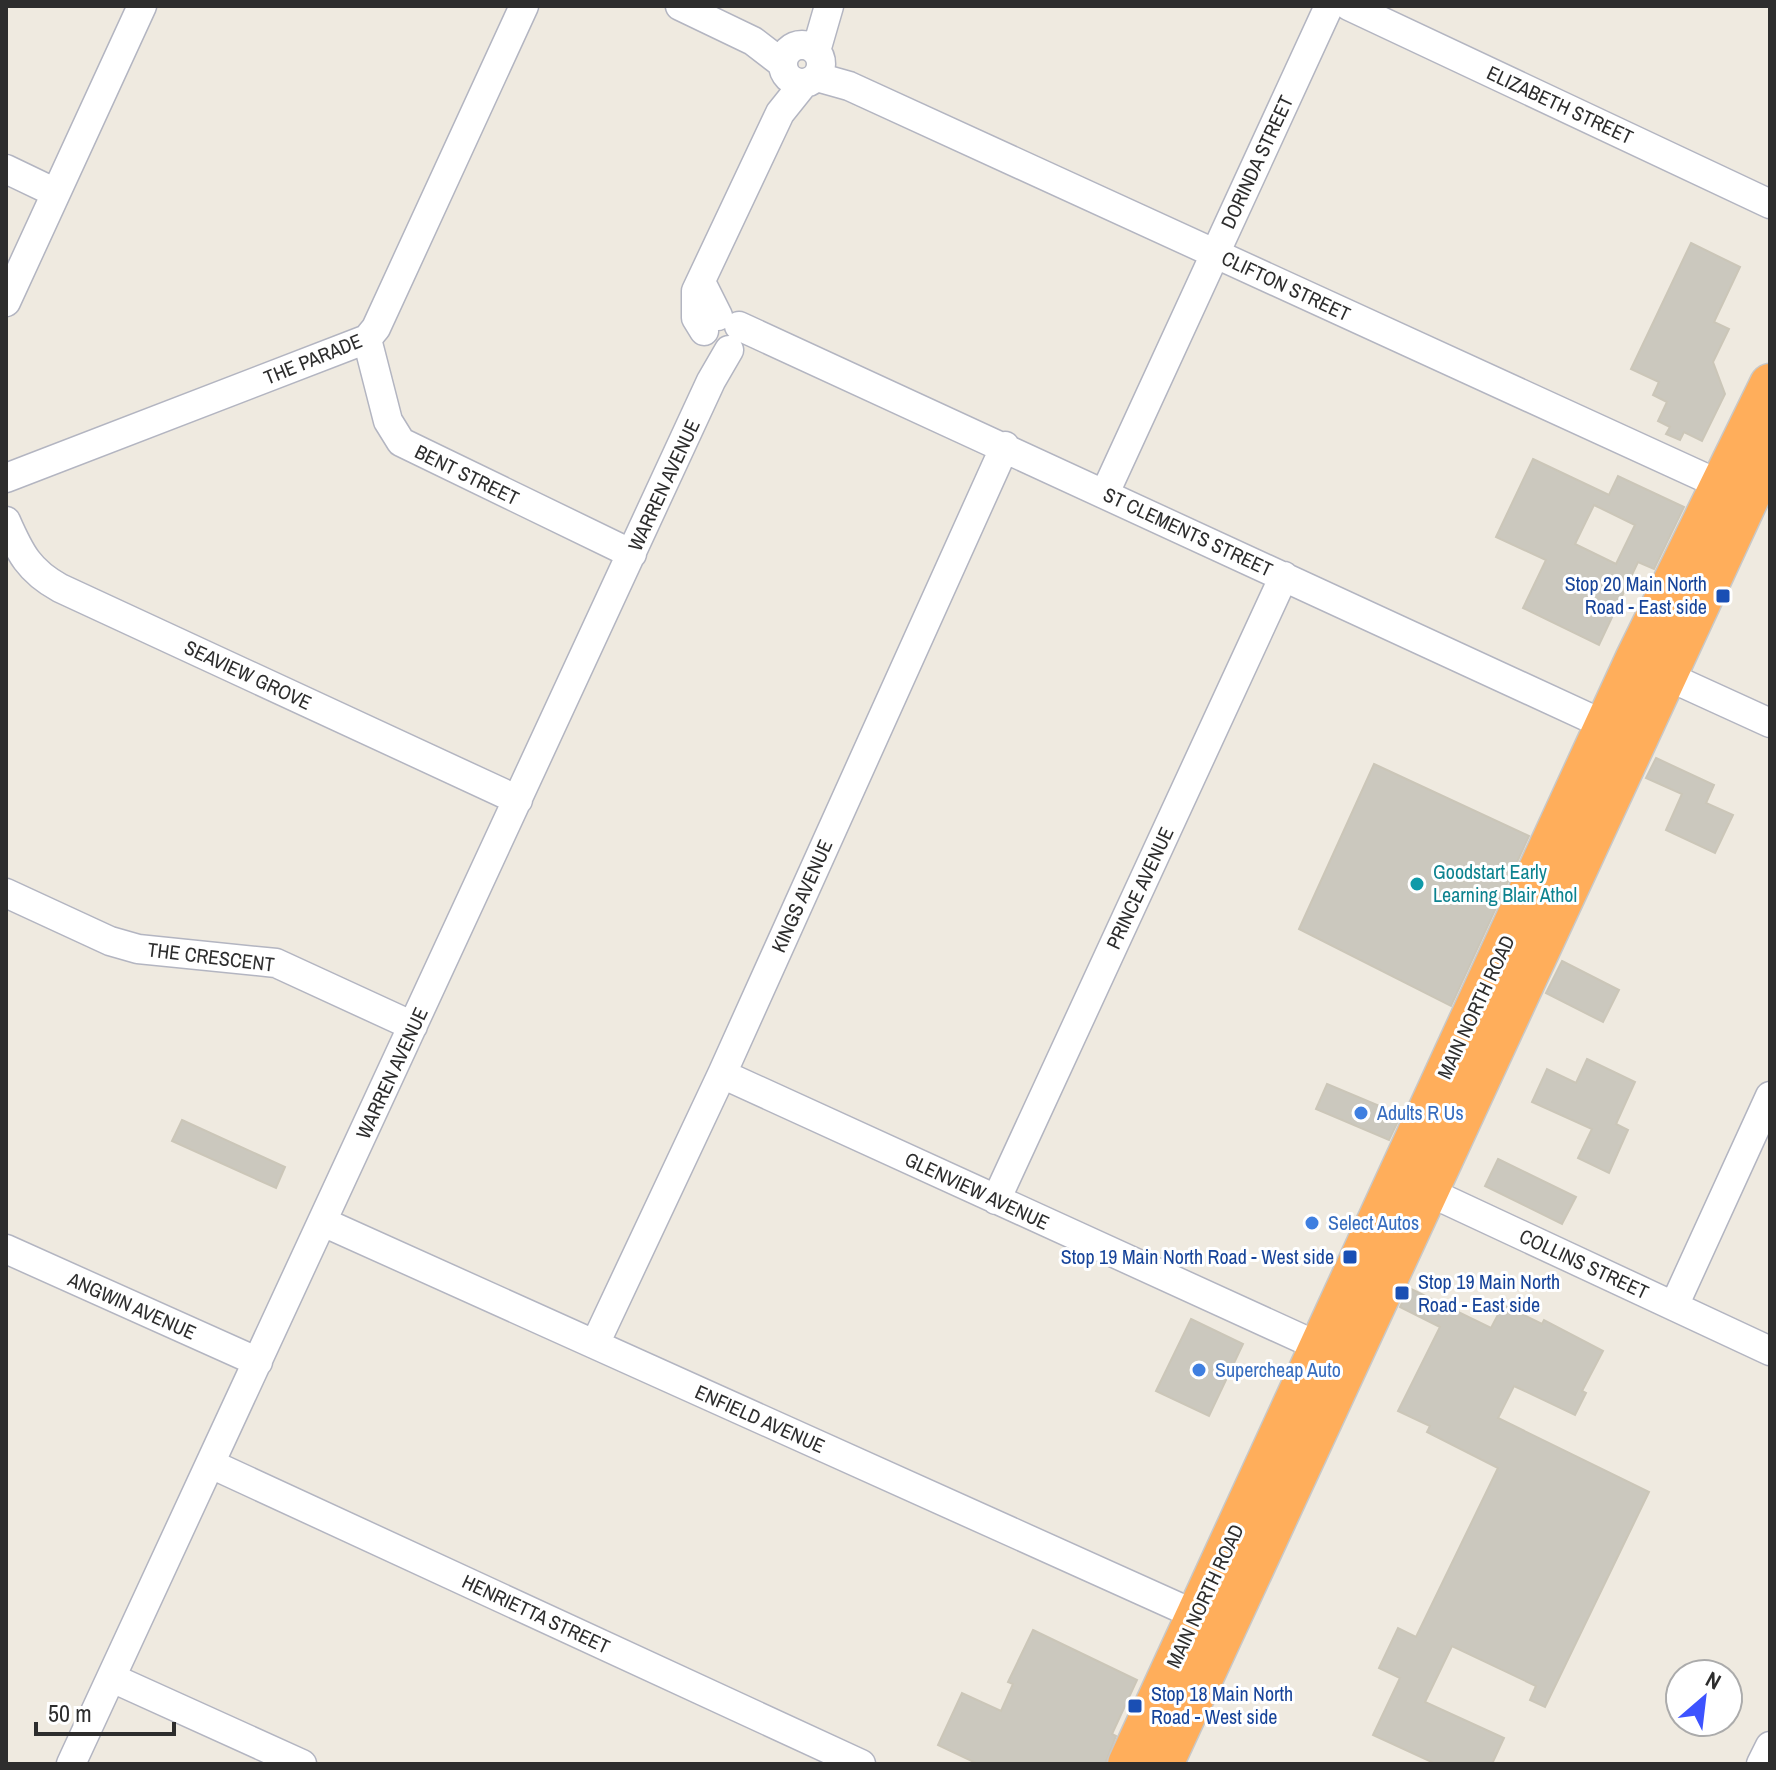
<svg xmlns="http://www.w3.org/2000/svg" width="1776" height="1770" font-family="'Archivo Narrow',sans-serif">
  <rect width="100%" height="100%" fill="#efeae0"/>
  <!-- building -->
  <path fill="#cbc8be" stroke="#cbc6b8" stroke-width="2" fill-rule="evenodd" d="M1691 243 1740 267 1714 322 1729 329 1713 362 1725 394 1702 441 1684 432 1680 440 1666 434 1670 427 1658 421 1667 402 1653 395 1659 382 1631 369Z
    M1533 459 1609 495 1618 476 1684 507 1654 569 1638 562 1599 645 1523 608 1546 560 1496 537ZM1594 505 1635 525 1616 564 1575 544Z
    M1656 758 1714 785 1706 803 1733 815 1715 853 1666 830 1682 794 1646 778Z
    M1374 764 1529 836 1451 1006 1299 929Z
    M1562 961 1619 990 1603 1022 1546 993Z
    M1587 1059 1635 1082 1616 1124 1628 1130 1609 1173 1578 1158 1592 1129 1532 1102 1547 1069 1576 1083Z
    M1327 1084 1401 1115 1389 1140 1316 1109Z
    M182 1120 285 1167 276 1188 172 1141Z
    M1498 1159 1576 1197 1562 1224 1485 1186Z
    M1409 1288 1491 1328 1503 1305 1542 1324 1544 1320 1603 1351 1582 1391 1586 1393 1575 1415 1514 1386 1498 1418 1649 1492 1545 1707 1530 1700 1536 1686 1452 1646 1425 1702 1504 1738 1492 1764H1436L1373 1735 1400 1678 1379 1668 1398 1628 1416 1637 1498 1468 1427 1432 1430 1426 1398 1411 1440 1327 1400 1307Z
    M1191 1319 1243 1344 1209 1416 1156 1391Z
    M1033 1630 1137 1680 1112 1734 1116 1736 1105 1764H978L938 1745 962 1693 1001 1711 1013 1684 1008 1682Z"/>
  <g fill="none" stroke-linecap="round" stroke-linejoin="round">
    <defs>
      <path id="minor" d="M680 6 753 41 783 64
        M1349 6 1770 204
        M783 64a19 19 0 1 1 38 0a19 19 0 1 1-38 0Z
        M816 51 829 6
        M817 77 849 86 1723 486
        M6 169 56 193
        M701 282 718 316
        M6 302 142 6
        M739 326 1605 725
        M704 331 696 318V291L780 113 804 83
        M367 339 388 421 401 442 632 554
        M6 478 367 339 376 328 524 6
        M1105 493 1329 6
        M6 521C20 553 29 571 60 588L518 800
        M1667 676 1770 723
        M6 893 110 941 138 949 276 963 413 1026
        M722 1074 1320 1347
        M1429 1192 1770 1351
        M996 1200 1284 576
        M323 1222 1196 1615
        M6 1249 258 1362
        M1674 1306 1770 1096
        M595 1344 722 1074 1005 446
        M211 1464 861 1764
        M112 1678 302 1764
        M71 1764 711 381 729 350
        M1761 1764 1770 1746"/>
      <path id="highway" d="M1128 1764 1635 660 1770 384
        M1163 1764 1770 452"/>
    </defs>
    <!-- minor casing -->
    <use href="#minor" stroke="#b3b5c1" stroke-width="31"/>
    <!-- highway casing -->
    <use href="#highway" stroke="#c8c8c8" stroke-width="43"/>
    <!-- minor -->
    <use href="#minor" stroke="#fff" stroke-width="28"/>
    <!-- highway -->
    <use href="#highway" stroke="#ffae5b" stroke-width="40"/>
  </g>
  <!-- markers -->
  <g fill="#1a4fb4" stroke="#fff" stroke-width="3">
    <rect x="1715" y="588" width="16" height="16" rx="4"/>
    <rect x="1342" y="1249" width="16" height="16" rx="4"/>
    <rect x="1394" y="1285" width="16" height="16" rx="4"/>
    <rect x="1127" y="1698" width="16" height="16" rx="4"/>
  </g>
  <circle fill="#0f9aa8" stroke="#fff" stroke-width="3" cx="1417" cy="884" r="8"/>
  <g fill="#3f7fe0" stroke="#fff" stroke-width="3">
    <circle cx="1361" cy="1113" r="8"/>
    <circle cx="1312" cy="1223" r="8"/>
    <circle cx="1199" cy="1370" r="8"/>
  </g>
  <g text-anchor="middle" stroke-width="6" stroke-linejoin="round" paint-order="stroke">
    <!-- street labels -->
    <g font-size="20" fill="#2d2d2d" stroke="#fff">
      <text transform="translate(1560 105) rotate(25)" y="7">ELIZABETH STREET</text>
      <text transform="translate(1257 162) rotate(-65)" y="7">DORINDA STREET</text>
      <text transform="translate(1286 286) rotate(25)" y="7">CLIFTON STREET</text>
      <text transform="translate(313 359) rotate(-22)" y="7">THE PARADE</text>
      <text transform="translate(467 475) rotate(26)" y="7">BENT STREET</text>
      <text transform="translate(664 485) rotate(-65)" y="7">WARREN AVENUE</text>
      <text transform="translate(1188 532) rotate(25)" y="7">ST CLEMENTS STREET</text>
      <text transform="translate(248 675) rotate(25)" y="7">SEAVIEW GROVE</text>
      <text transform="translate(1140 888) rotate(-65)" y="7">PRINCE AVENUE</text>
      <text transform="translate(802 896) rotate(-66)" y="7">KINGS AVENUE</text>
      <text transform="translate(211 957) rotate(7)" y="7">THE CRESCENT</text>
      <text transform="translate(1476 1007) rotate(-65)" y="7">MAIN NORTH ROAD</text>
      <text transform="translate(392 1073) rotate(-65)" y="7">WARREN AVENUE</text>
      <text transform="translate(977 1191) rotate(25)" y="7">GLENVIEW AVENUE</text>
      <text transform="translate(1584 1264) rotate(25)" y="7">COLLINS STREET</text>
      <text transform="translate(132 1306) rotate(24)" y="7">ANGWIN AVENUE</text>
      <text transform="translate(760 1419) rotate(24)" y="7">ENFIELD AVENUE</text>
      <text transform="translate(1205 1596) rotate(-65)" y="7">MAIN NORTH ROAD</text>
      <text transform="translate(536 1614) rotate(25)" y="7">HENRIETTA STREET</text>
    </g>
    <!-- transit labels -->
    <g font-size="20" fill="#164399" stroke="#fff" text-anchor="end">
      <text x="1707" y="591">Stop 20 Main North<tspan x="1707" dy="23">Road - East side</tspan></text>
      <text x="1334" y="1264">Stop 19 Main North Road - West side</text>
      <text x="1418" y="1289" text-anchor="start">Stop 19 Main North<tspan x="1418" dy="23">Road - East side</tspan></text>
      <text x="1151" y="1701" text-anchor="start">Stop 18 Main North<tspan x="1151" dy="23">Road - West side</tspan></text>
    </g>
    <!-- culture labels -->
    <g font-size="20" fill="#0d838f" stroke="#fff" text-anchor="start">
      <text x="1433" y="879">Goodstart Early<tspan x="1433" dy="23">Learning Blair Athol</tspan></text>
    </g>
    <!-- shop labels -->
    <g font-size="20" fill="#366cbe" stroke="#fff" text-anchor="start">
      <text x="1377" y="1120">Adults R Us</text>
      <text x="1328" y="1230">Select Autos</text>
      <text x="1215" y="1377">Supercheap Auto</text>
    </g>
  </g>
  <!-- border -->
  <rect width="1776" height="1770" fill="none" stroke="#2d2d2d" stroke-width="16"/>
  <!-- north arrow -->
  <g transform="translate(1704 1698) rotate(28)"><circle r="38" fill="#ffffff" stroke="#ababab" stroke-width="2"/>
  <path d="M0-6L14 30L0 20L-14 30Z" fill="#3d53ff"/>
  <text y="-12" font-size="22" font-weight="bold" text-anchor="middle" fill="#2d2d2d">N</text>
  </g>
  <!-- scale -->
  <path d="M36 1722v12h138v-12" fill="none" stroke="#2d2d2d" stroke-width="4"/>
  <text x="48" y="1722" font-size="24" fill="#2d2d2d" stroke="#ffffff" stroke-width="6" paint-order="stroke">50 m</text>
</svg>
